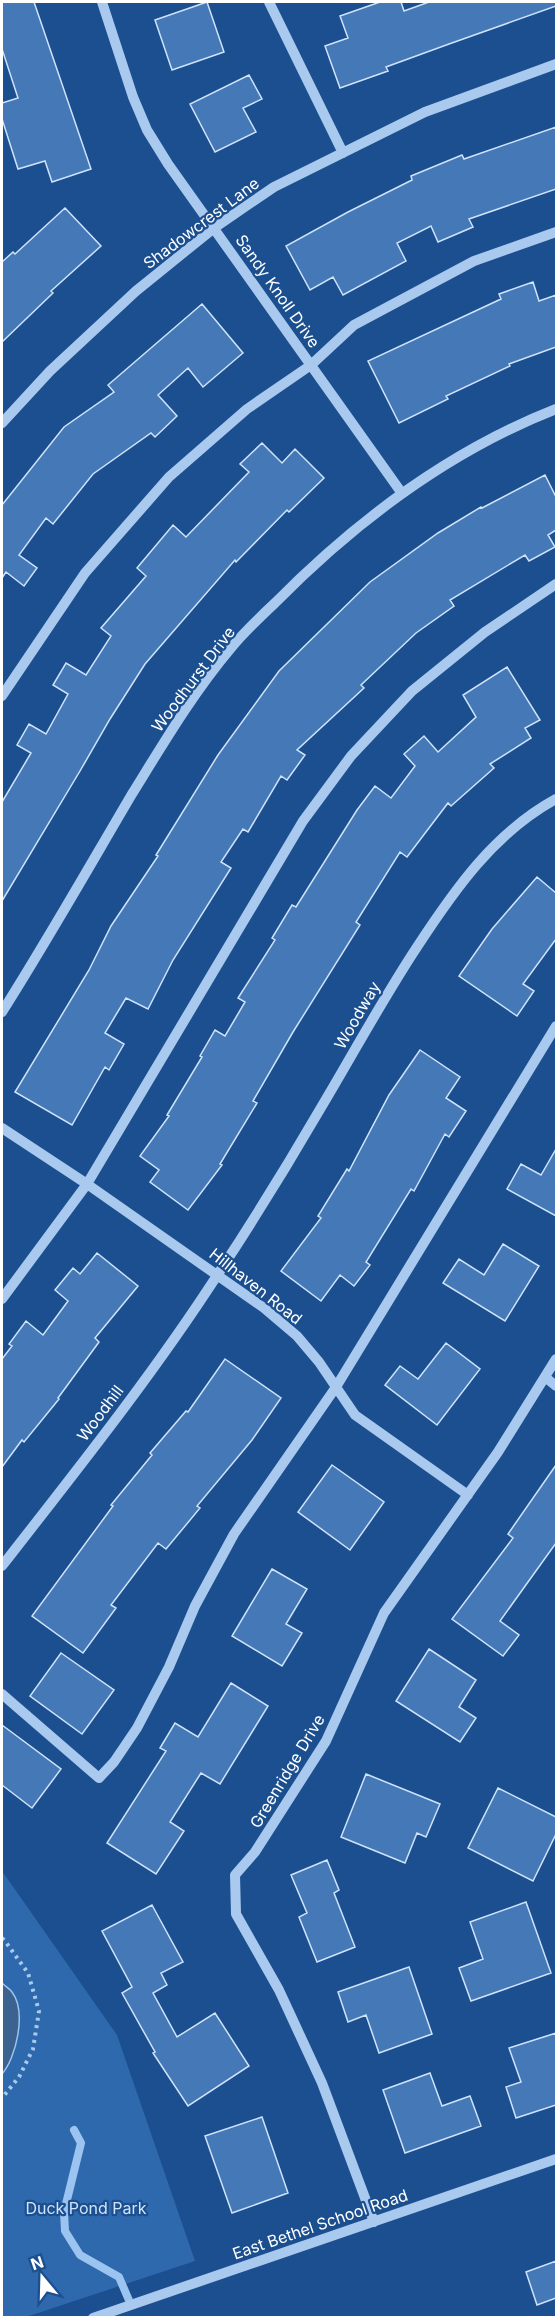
<svg xmlns="http://www.w3.org/2000/svg" width="558" height="2319" font-family="Inter,sans-serif">
  <rect width="100%" height="100%" fill="#1b4f8f"/>
  <!-- green -->
  <path fill="#2e69ad" d="M2 1871 117 2035 195 2261 26 2317H2Z"/>
  <!-- water -->
  <path fill="#3c6290" stroke="#9cc4f0" stroke-width="1.5" d="M2 1983C5 1986 10 1989 12 1992 27 2012 16 2058 2 2074Z"/>
  <g fill="none" stroke-linecap="round" stroke-linejoin="round">
    <!-- stream -->
    <path stroke="#9cc4f0" stroke-width="8" d="M74 2130 81 2143 64 2212 65 2231 80 2255 119 2277 131 2305"/>
  </g>
  <!-- building -->
  <path fill="#4478b7" stroke="#cfe3fa" stroke-width="1.5" d="M2 2H34L91 169 52 182 45 161 18 169 2 119V103L18 98 2 49Z
    M207 2 224 52 172 70 155 20Z
    M380 2H401L404 11 429 2H556V6L449 44 386 67 388 71 340 88 325 46 348 38 340 16Z
    M249 75 262 99 243 108 256 132 215 152 190 104Z
    M556 127V189L469 219 473 227 438 242 431 226 397 243 406 261 343 295 333 277 310 290 286 246 348 212 412 180 411 176 462 155 464 159Z
    M65 208 101 246 51 291 53 293 2 342V262L13 252 15 254Z
    M533 282 539 301 556 295V347L509 364 510 366 446 396 448 399 399 423 368 361 501 299 499 294Z
    M202 304 243 353 203 387 188 368 158 395 177 416 155 437 151 433 93 474 53 524 46 518 19 555 37 568 24 586 6 572 2 578V505L64 427 114 392 108 385Z
    M262 443 282 463 295 449 324 478 289 512 287 510 236 562 235 560 145 664 110 719 80 771 2 901V802L31 753 17 745 29 724 46 734 68 694 53 685 66 663 86 675 111 636 101 628 146 576 137 568 173 525 186 537 249 472 240 464Z
    M545 475 556 497V530L548 535 555 547 529 561 525 555 450 600 454 606 416 633 361 685 364 688 297 750 305 755 287 780 281 776 248 832 243 829 221 862 231 868 173 960 148 1009 126 998 105 1033 124 1044 109 1070 105 1067 72 1125 15 1092 89 970 111 926 158 856 156 855 218 755 279 671 370 582 438 533 481 507 482 508Z
    M507 667 540 720 525 728 531 738 490 764 494 768 451 806 448 803 407 857 400 852 356 922 360 925 293 1032 253 1101 257 1103 220 1164 222 1165 188 1210 150 1182 159 1170 140 1156 169 1116 167 1115 202 1057 200 1056 215 1030 225 1036 245 1002 238 998 275 940 272 938 292 905 296 907 357 810 375 786 391 798 415 766 404 754 424 736 438 752 476 717 463 695Z
    M537 877 556 893V939L523 984 534 991 517 1016 459 976 492 929Z
    M420 1050 460 1077 446 1098 466 1111 449 1137 445 1134 414 1191 411 1189 366 1262 370 1265 354 1286 340 1275 321 1301 281 1271 321 1218 318 1216 347 1169 349 1171 389 1095Z
    M556 1149V1216L507 1189 521 1164 541 1175Z
    M503 1244 539 1266 505 1321 443 1283 459 1259 484 1275Z
    M97 1253 138 1286 95 1338 99 1342 58 1398 59 1399 24 1442 22 1440 2 1467V1359L12 1346 9 1344 26 1321 43 1335 68 1301 55 1290 73 1268 80 1274Z
    M446 1343 480 1369 437 1425 385 1385 400 1366 418 1379Z
    M225 1359 281 1398 252 1440 197 1506 200 1508 166 1549 158 1543 111 1605 116 1608 83 1653 32 1616 113 1506 111 1505 152 1455 150 1453 186 1411 188 1412Z
    M332 1465 384 1502 350 1550 298 1512Z
    M556 1465V1543L500 1621 519 1635 503 1656 452 1619 513 1538 508 1534Z
    M272 1569 307 1589 286 1624 302 1633 282 1666 232 1636Z
    M429 1649 476 1680 459 1707 476 1718 460 1742 396 1701Z
    M61 1653 114 1690 82 1734 30 1696Z
    M231 1683 268 1706 220 1784 201 1773 170 1822 184 1831 156 1874 107 1843 166 1751 160 1748 175 1723 198 1737Z
    M2 1725 61 1769 32 1808 2 1785Z
    M366 1774 440 1804 426 1837 417 1833 405 1863 341 1837Z
    M498 1788 556 1817V1834L533 1881 468 1848Z
    M327 1860 339 1890 334 1893 355 1947 317 1962 299 1917 307 1913 291 1875Z
    M526 1902 551 1973 471 2001 459 1968 483 1959 470 1922Z
    M152 1905 183 1962 161 1973 167 1985 153 1993 177 2037 215 2013 249 2066 188 2106 153 2053 155 2052 122 1993 132 1987 102 1931Z
    M409 1967 432 2034 379 2053 366 2015 348 2022 338 1992Z
    M556 2033V2105L516 2118 506 2087 521 2082 509 2048Z
    M430 2073 442 2106 470 2096 481 2126 405 2153 383 2090Z
    M262 2117 288 2193 232 2213 205 2136Z
    M556 2261V2298L537 2305 526 2272Z"/>
  <g fill="none" stroke-linecap="round" stroke-linejoin="round">
    <!-- path -->
    <path stroke="#a9c9ee" stroke-width="4" stroke-dasharray="3 4.5" stroke-linecap="butt" d="M2 1938 5 1941 28 1973 39 2011 33 2049 19 2077 2 2098"/>
    <!-- minor -->
    <path stroke="#a9c9ee" stroke-width="10" d="M102 2 133 97 147 130 168 164 401 492
      M269 2 343 153
      M2 423 50 371 136 291 214 228 274 187 425 112 556 64
      M2 696 85 573 169 477 247 409 311 365 354 325 474 261 556 232
      M2 1012C47 941 89 867 132 794 163 744 193 693 231 648 244 632 260 617 275 603 356 521 449 451 556 409
      M2 1128 87 1184 264 1308 297 1336 319 1362 355 1415 468 1495
      M2 1299 87 1184 303 821 351 756 412 691 485 632 556 584
      M545 1377 556 1386
      M2 1566C76 1471 152 1376 218 1274 253 1221 287 1166 319 1111 352 1056 382 1000 417 947 455 889 494 833 556 799
      M2 1694 99 1778 114 1762 137 1728 169 1667 195 1606 234 1534 336 1387 556 1026
      M374 2222 322 2083 279 1990 236 1914 235 1875 255 1852 326 1741 384 1613 498 1452 556 1359
      M93 2318 556 2159"/>
  </g>
  <g text-anchor="middle" stroke-width="4.5" stroke-linejoin="round" paint-order="stroke">
    <!-- street labels -->
    <g font-size="16" fill="#fff" stroke="#1b4f8f">
      <text transform="translate(201 223) rotate(-37)" y="6">Shadowcrest Lane</text>
      <text transform="translate(278 291) rotate(55)" y="6">Sandy Knoll Drive</text>
      <text transform="translate(193 679) rotate(-53)" y="6">Woodhurst Drive</text>
      <text transform="translate(357 1015) rotate(-60)" y="6">Woodway</text>
      <text transform="translate(256 1286) rotate(38)" y="6">Hillhaven Road</text>
      <text transform="translate(100 1413) rotate(-53)" y="6">Woodhill</text>
      <text transform="translate(287 1771) rotate(-59)" y="6">Greenridge Drive</text>
      <text transform="translate(320 2224) rotate(-19)" y="6">East Bethel School Road</text>
    </g>
    <!-- park labels -->
    <g font-size="16" fill="#cfe3fa" stroke="#1b4f8f">
      <text x="86" y="2214">Duck Pond Park</text>
    </g>
  </g>
  <!-- border -->
  <rect width="558" height="2319" fill="none" stroke="#ffffff" stroke-width="6"/>
  <!-- north arrow -->
  <g transform="translate(42 2277) rotate(341)" stroke="#1b4f8f" stroke-width="4.5" paint-order="stroke">
  <path d="M0-4.5L10 22L0 15L-10 22Z" fill="#ffffff"/>
  <text y="-9" font-size="16" font-weight="bold" text-anchor="middle" fill="#ffffff">N</text>
  </g>
</svg>
